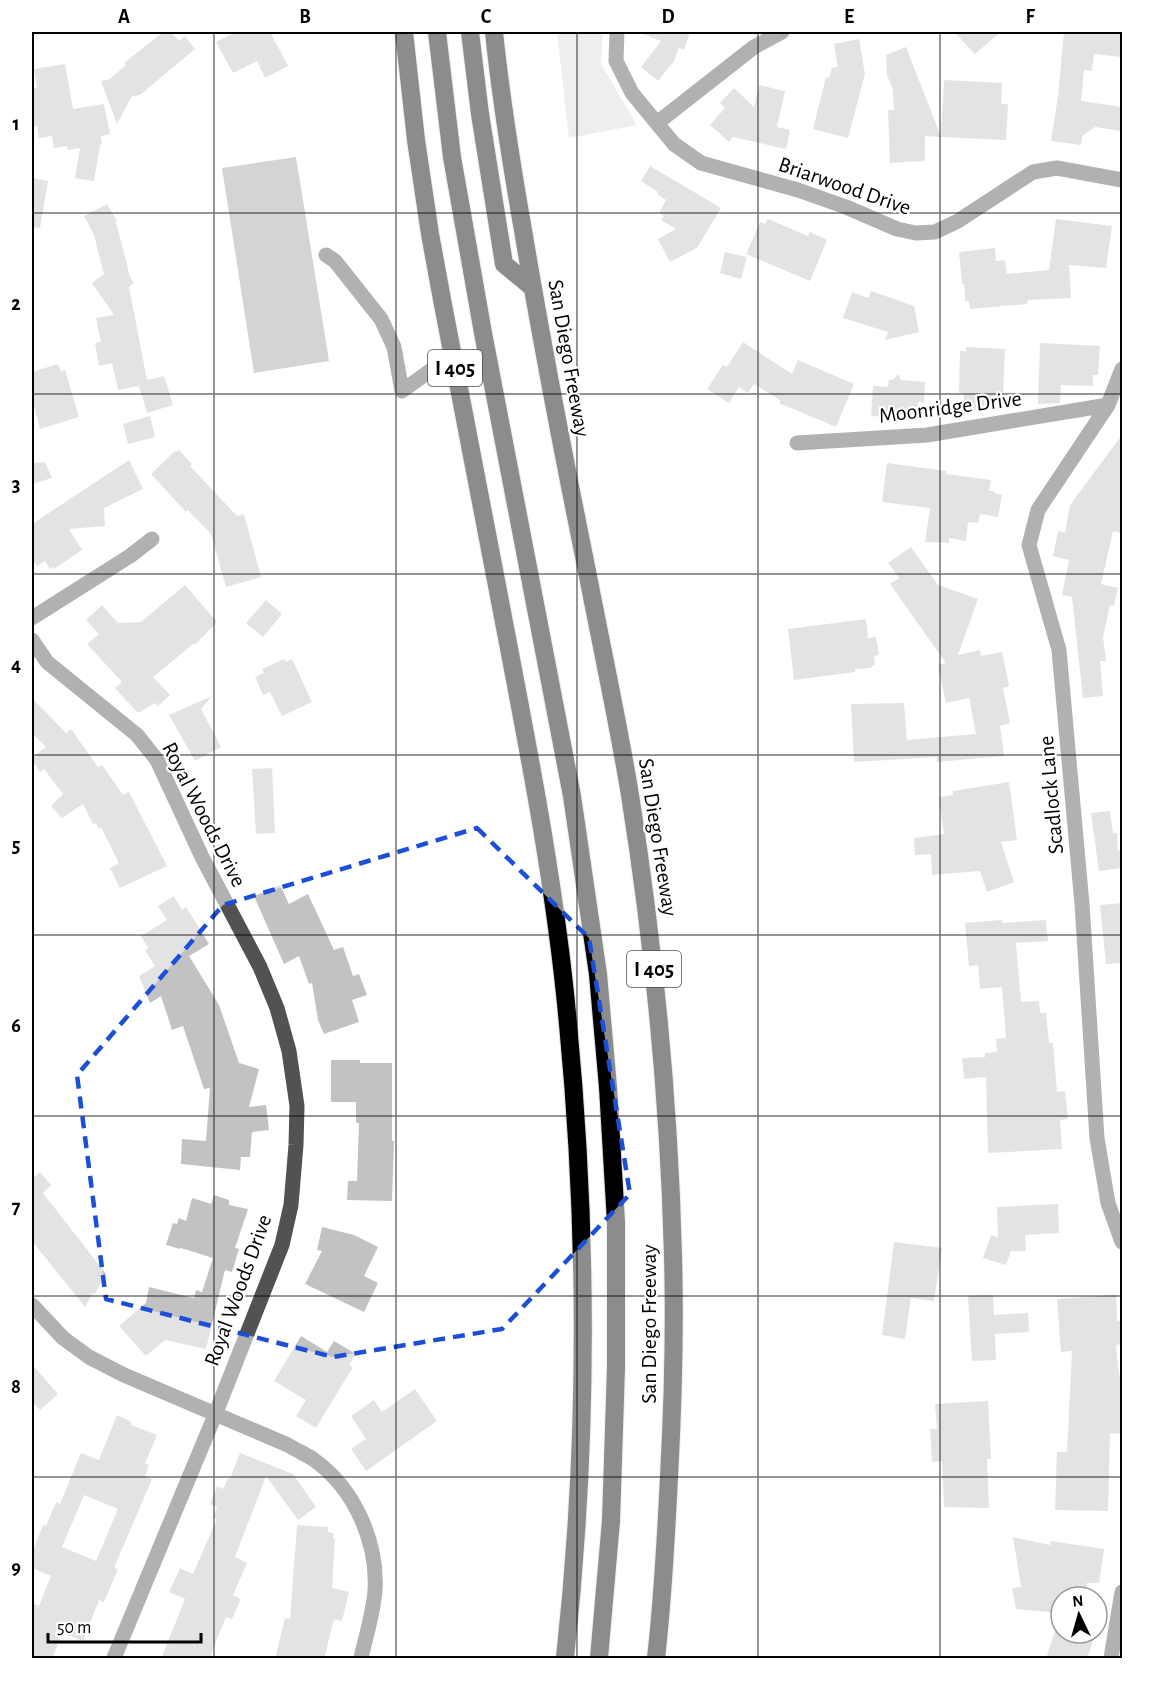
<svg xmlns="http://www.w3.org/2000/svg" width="1154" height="1690" font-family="'Alegreya Sans',sans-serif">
  <rect width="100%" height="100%" fill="#fff"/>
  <!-- green -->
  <path fill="#d9d9d9" d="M557 32H603L601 64 637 125 569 138Z"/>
  <!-- water -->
  <path fill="#a0a0a0" d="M296 157 329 361 254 373 222 168Z"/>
  <!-- building -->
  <path fill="#c2c2c2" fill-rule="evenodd" d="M163 32H171L179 41 185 36 195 49 140 95 132 96 117 124 101 81 110 79 126 65 124 63Z
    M235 32H270L288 66 265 78 257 61 233 73 216 42Z
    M640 32H690L684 50 679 48 674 61 658 81 641 67 661 41 640 33Z
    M954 32H1001L975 54Z
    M1064 32H1122V57L1094 54 1092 71 1084 70 1081 101 1122 107V131L1095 127 1082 136 1081 145 1051 141 1058 96Z
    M859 39 865 74 848 138 813 129 826 77 829 78 832 68 838 67 834 44Z
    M906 47 941 137 925 136V160L923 161 890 163 888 110H894L893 90 887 75 886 55Z
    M65 64 73 109 104 104 110 134 101 136 102 144 100 145 94 181 75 178 80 148 68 150 67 146 54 148 52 136 39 138 37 126 32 127V89L37 88 34 69Z
    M944 80 1002 83 1001 104H1008L1006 140 941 137Z
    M759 85 785 91 777 127 790 130 786 149 733 137 729 142 710 125 725 108 720 103 734 88 754 107Z
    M650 166 721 208 697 248 670 262 658 239 676 229 661 220 664 216 659 213 666 200 657 194 658 192 641 181Z
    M32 178 48 181 40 228 32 227Z
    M107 204 117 221 115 222 117 226 130 277 134 283 129 287 147 380 164 376 173 405 147 413 139 386 118 390 112 363 99 366 95 343 101 342 96 318 114 315 92 283 104 274 94 235 84 216Z
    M768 219 808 236 810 232 827 240 810 281 746 254 760 222 765 224Z
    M1056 219 1112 226 1106 268 1069 265 1071 298 1028 300 1027 304 970 309 969 301H965L964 284H962L959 252 995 248 996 261 1005 260 1007 274 1049 270Z
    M725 252 747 257 741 279 720 273Z
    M871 291 914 306 919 332 885 340 888 332 843 318 852 292 868 298Z
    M743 342 792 374 798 360 854 384 836 427 779 403 781 401 754 384 748 393 739 387 729 403 707 389 723 365 727 367Z
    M1040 343 1100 346 1098 375H1093V386L1061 385 1060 403 1038 404Z
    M966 347 1005 349 1003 400H984V410L964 409V394L959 393 960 351H966Z
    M58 364 61 371 65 370 79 417 40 429 32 399V372Z
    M898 374 901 380 925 382 924 402H918V413L902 412V415H888V417L871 416 873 386 888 387 889 379 893 380Z
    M150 416 155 437 128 444 123 424Z
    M1122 435V533L1113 531 1101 584 1118 588 1114 606 1110 605 1103 637 1106 661H1100L1103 696 1083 698 1072 597 1062 595 1069 560 1053 556 1058 531 1065 533 1070 505Z
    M179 450 192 464 190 466 237 516 244 514 261 577 226 587 211 534 188 510 186 512 151 474 175 451 177 452Z
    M129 460 143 489 104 508 105 526 69 529 82 550 54 569 53 567 50 569 45 561 37 566 32 558V524Z
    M45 462 52 478 32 484V470L34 463Z
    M887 463 946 471V474L991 480 989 491H994V493L1002 495 998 517 980 514 978 523 968 522 966 541 949 538V543L925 542 930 508 882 502Z
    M911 547 938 585 978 599 958 655 980 650 981 656 1002 652 1009 686 1003 688 1010 723 1000 726 1004 756 937 762V757L854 762 851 704 904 703 907 740 976 734 969 698 946 703 938 665 946 663 890 584 899 578 888 563Z
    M185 585 217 622 196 644H193L153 677 170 695 158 706 155 703 138 713 115 688 122 682 87 644 99 634 86 620 102 605 118 623 141 622Z
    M266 600 282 614 263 637 246 623Z
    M866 619 868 638 876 637 879 655 874 656 875 665 871 666 872 668 855 669V672L794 680 788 629Z
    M284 659 286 662 292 659 312 702 282 716 270 692 263 695 255 677 264 673 262 669Z
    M212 696 201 709 221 747 195 761 169 715Z
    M32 698 66 733 71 729 98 767 102 765 123 795 129 792 167 866 120 888 110 868 119 863 101 827 99 829 96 823 93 824 83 804 62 818 51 806 63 794 44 769 40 772 32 760V758L46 747 32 733Z
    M272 768 275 833 256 834 252 769Z
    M1009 782 1017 840 1001 842 1014 882 987 892 980 871 932 875 931 854 915 855 914 838 944 834 939 797 953 795V791Z
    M1110 811 1113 833H1117L1118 851 1122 850V868L1099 871 1091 813Z
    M280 885 289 904 308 894 334 950 343 947 353 976 359 974 367 995 352 1000 359 1022 324 1034 318 1020 312 983 309 984 299 956 284 964 254 896Z
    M174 896 182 910 186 907 209 944 189 956 219 1005 239 1063 259 1069 249 1107 266 1105 269 1130 252 1132 250 1157H241L240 1170 181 1164 182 1139 206 1141 210 1088 204 1089 183 1026 172 1030 161 996 150 1003 139 976 155 966 145 950 148 948 141 936 167 920 158 906Z
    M1122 903V963L1106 964 1100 905Z
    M1002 920 1003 923 1046 920 1048 941 1016 943 1021 1002 1039 1001 1040 1013H1046L1049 1043H1053L1057 1092 1065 1091 1068 1119 1060 1120 1062 1149 988 1153 986 1077 964 1079 962 1058 985 1057V1053L997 1052 996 1039 1006 1038 1002 987 980 989 978 965 969 966 965 923Z
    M331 1060H360V1063H392V1141H394L392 1201 347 1200 348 1181H357L359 1123H356V1102H331Z
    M40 1172 51 1185 43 1193 106 1274 95 1294 93 1293 85 1307 32 1241V1179Z
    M214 1195 229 1200V1205L248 1209 235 1248 239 1249 232 1272 225 1270 206 1349 165 1340 146 1356 119 1326 146 1303 149 1287 194 1298 196 1290 202 1292 213 1258 181 1248 180 1249 166 1245 173 1223 177 1224 179 1218 186 1221 192 1198 211 1204Z
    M1058 1204 1059 1233 1025 1235 1026 1251H1011L1006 1265 983 1258 991 1235 998 1237 997 1207Z
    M322 1227 354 1235 378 1247 364 1276 378 1283 364 1312 305 1284 322 1251 317 1250Z
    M894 1242 942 1248 934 1301 911 1298 905 1339 882 1335Z
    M993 1295 994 1315 1028 1313 1029 1332 995 1334 996 1360 972 1361 968 1296Z
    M1116 1295 1117 1321 1122 1320V1344L1116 1345 1119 1375 1122 1376V1434L1110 1433 1108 1511 1055 1510 1057 1452H1067L1072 1351 1061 1352 1057 1299Z
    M301 1336 327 1352 334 1341 356 1354 349 1365 353 1367 316 1428 296 1416 306 1400 274 1381Z
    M32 1364 58 1394 40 1410 32 1401Z
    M415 1389 437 1421 366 1471 351 1449 366 1439 351 1416 374 1400 382 1412Z
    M988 1401 991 1459H987L989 1508 944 1507 942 1461 932 1462 930 1429H937L935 1404Z
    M117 1415 132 1422 131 1425 157 1435 145 1463 149 1465 145 1476 152 1479 114 1568 118 1569 104 1602 99 1600 83 1641 62 1633 52 1659H32V1603L39 1606 51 1576 32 1568V1553L43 1525 46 1526 56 1502 60 1504 81 1453 99 1460ZM84 1495 118 1509 96 1561 62 1547Z
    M240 1453 293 1474 316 1507 298 1520 266 1476 235 1557 247 1563 233 1595 241 1599 232 1619 226 1617 209 1659H161L185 1599 169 1592 180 1568 193 1574 217 1519 213 1518 217 1507 210 1504 217 1486 223 1489 228 1478 230 1479Z
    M297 1525 328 1527V1532L334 1533 333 1539H335L332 1588 349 1592 342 1621 334 1619 324 1659H275L285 1618 290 1619Z
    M1013 1537 1050 1545 1051 1541 1104 1549 1099 1583H1087V1597H1061V1613L1016 1609 1012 1588 1021 1587Z
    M1056 1628 1061 1630V1633H1072L1093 1640 1087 1659H1046Z"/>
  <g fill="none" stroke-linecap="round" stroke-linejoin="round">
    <defs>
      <path id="highway" d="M404 32 416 140 430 234C452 355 475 476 499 596 526 738 555 880 568 1024 588 1233 588 1449 565 1658
        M437 32 452 157 483 333 572 796 598 974 608 1087 616 1222V1367L611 1521 599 1658
        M470 32 480 114 504 264 533 288
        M494 32C501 100 512 168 524 236 543 350 565 463 588 576 602 649 618 722 630 795 654 947 669 1101 673 1255 675 1329 673 1403 669 1477 666 1538 663 1599 656 1658"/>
    </defs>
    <!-- highway casing -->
    <use href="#highway" stroke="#dbdbdb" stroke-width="20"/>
    <!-- minor -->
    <path stroke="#525252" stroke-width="15" d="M617 32 616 61 632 93 674 144 701 163 798 190 846 207 897 229 916 233 935 232 958 221 1033 172 1057 168 1122 180
      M657 123 754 47 782 32
      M326 255 335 261 381 319 394 347 402 391 452 355
      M1122 369 1108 405 1038 510 1029 545 1059 650 1082 904 1097 1138 1108 1203 1122 1242
      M797 443 927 435 1108 405
      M32 618 130 556 152 539
      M32 640 47 662 137 735 157 760 202 857 260 967 277 1008 289 1051 297 1106 296 1145 291 1205 282 1245 215 1415 114 1658
      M32 1305 63 1338 89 1357 124 1375 288 1445C296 1450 305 1454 313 1459 354 1488 378 1541 375 1591 373 1614 366 1636 361 1658
      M1111 1658 1122 1592"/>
    <!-- highway -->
    <use href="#highway" stroke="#000" stroke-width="18"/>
  </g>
  <!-- marked area -->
  <path d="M0 0H1154V1690H0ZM477 828 589 938 630 1194 502 1329 333 1357 106 1299 77 1075 223 905Z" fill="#fff" fill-opacity=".55" fill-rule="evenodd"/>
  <path fill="none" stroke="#1d4ed8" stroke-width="4.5" stroke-dasharray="12 8" stroke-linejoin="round" d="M477 828 589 938 630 1194 502 1329 333 1357 106 1299 77 1075 223 905Z"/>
  <!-- grid -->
  <path fill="none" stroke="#000" stroke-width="1.5" stroke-opacity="0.55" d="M214 32V1658M396 32V1658M577 32V1658M758 32V1658M940 32V1658M32 213H1122M32 394H1122M32 574H1122M32 755H1122M32 935H1122M32 1116H1122M32 1296H1122M32 1477H1122"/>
  <g text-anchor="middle" stroke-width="4.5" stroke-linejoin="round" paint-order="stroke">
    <!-- shield labels -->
    <g fill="#fff" stroke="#4c4c4c" stroke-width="1.5">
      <rect x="428" y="350" width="54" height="36" rx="4.5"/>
      <rect x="627" y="951" width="54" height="36" rx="4.5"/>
    </g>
    <g font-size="21" font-weight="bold" fill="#000">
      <text x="455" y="375">I 405</text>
      <text x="654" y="976">I 405</text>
    </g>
    <!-- street labels -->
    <g font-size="22" fill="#000" stroke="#fff">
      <text transform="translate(845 185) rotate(19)" y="8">Briarwood Drive</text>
      <text transform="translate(570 358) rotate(80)" y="8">San Diego Freeway</text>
      <text transform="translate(950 406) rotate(-7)" y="8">Moonridge Drive</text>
      <text transform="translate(1050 795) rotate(-95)" y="8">Scadlock Lane</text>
      <text transform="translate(205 814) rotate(63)" y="8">Royal Woods Drive</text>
      <text transform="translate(659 837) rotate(81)" y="8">San Diego Freeway</text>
      <text transform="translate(237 1290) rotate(-70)" y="8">Royal Woods Drive</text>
      <text transform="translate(648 1324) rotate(-90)" y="8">San Diego Freeway</text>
    </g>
  </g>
  <!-- border -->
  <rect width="1154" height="1690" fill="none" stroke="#ffffff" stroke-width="66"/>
  <!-- north arrow -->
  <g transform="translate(1079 1615) rotate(355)"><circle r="28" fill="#ffffff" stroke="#999999" stroke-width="1.5"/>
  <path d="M0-4.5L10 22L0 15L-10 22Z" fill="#000000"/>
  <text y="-9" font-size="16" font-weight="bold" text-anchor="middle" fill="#000000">N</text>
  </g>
  <!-- scale -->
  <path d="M48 1633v9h153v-9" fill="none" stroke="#000000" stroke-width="3"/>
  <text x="57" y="1633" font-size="18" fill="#000000" stroke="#ffffff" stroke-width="4.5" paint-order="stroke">50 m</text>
  <rect x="33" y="33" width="1088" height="1624" fill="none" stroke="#000" stroke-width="2"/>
  <g font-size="20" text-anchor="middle" font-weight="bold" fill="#000">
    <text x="124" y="23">A</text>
    <text x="305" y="23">B</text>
    <text x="486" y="23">C</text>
    <text x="668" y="23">D</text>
    <text x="849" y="23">E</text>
    <text x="1030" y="23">F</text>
    <text x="16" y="130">1</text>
    <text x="16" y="310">2</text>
    <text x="16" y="491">3</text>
    <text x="16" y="671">4</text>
    <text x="16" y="852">5</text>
    <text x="16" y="1032">6</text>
    <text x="16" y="1213">7</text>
    <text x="16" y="1393">8</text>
    <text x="16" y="1574">9</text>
  </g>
</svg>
